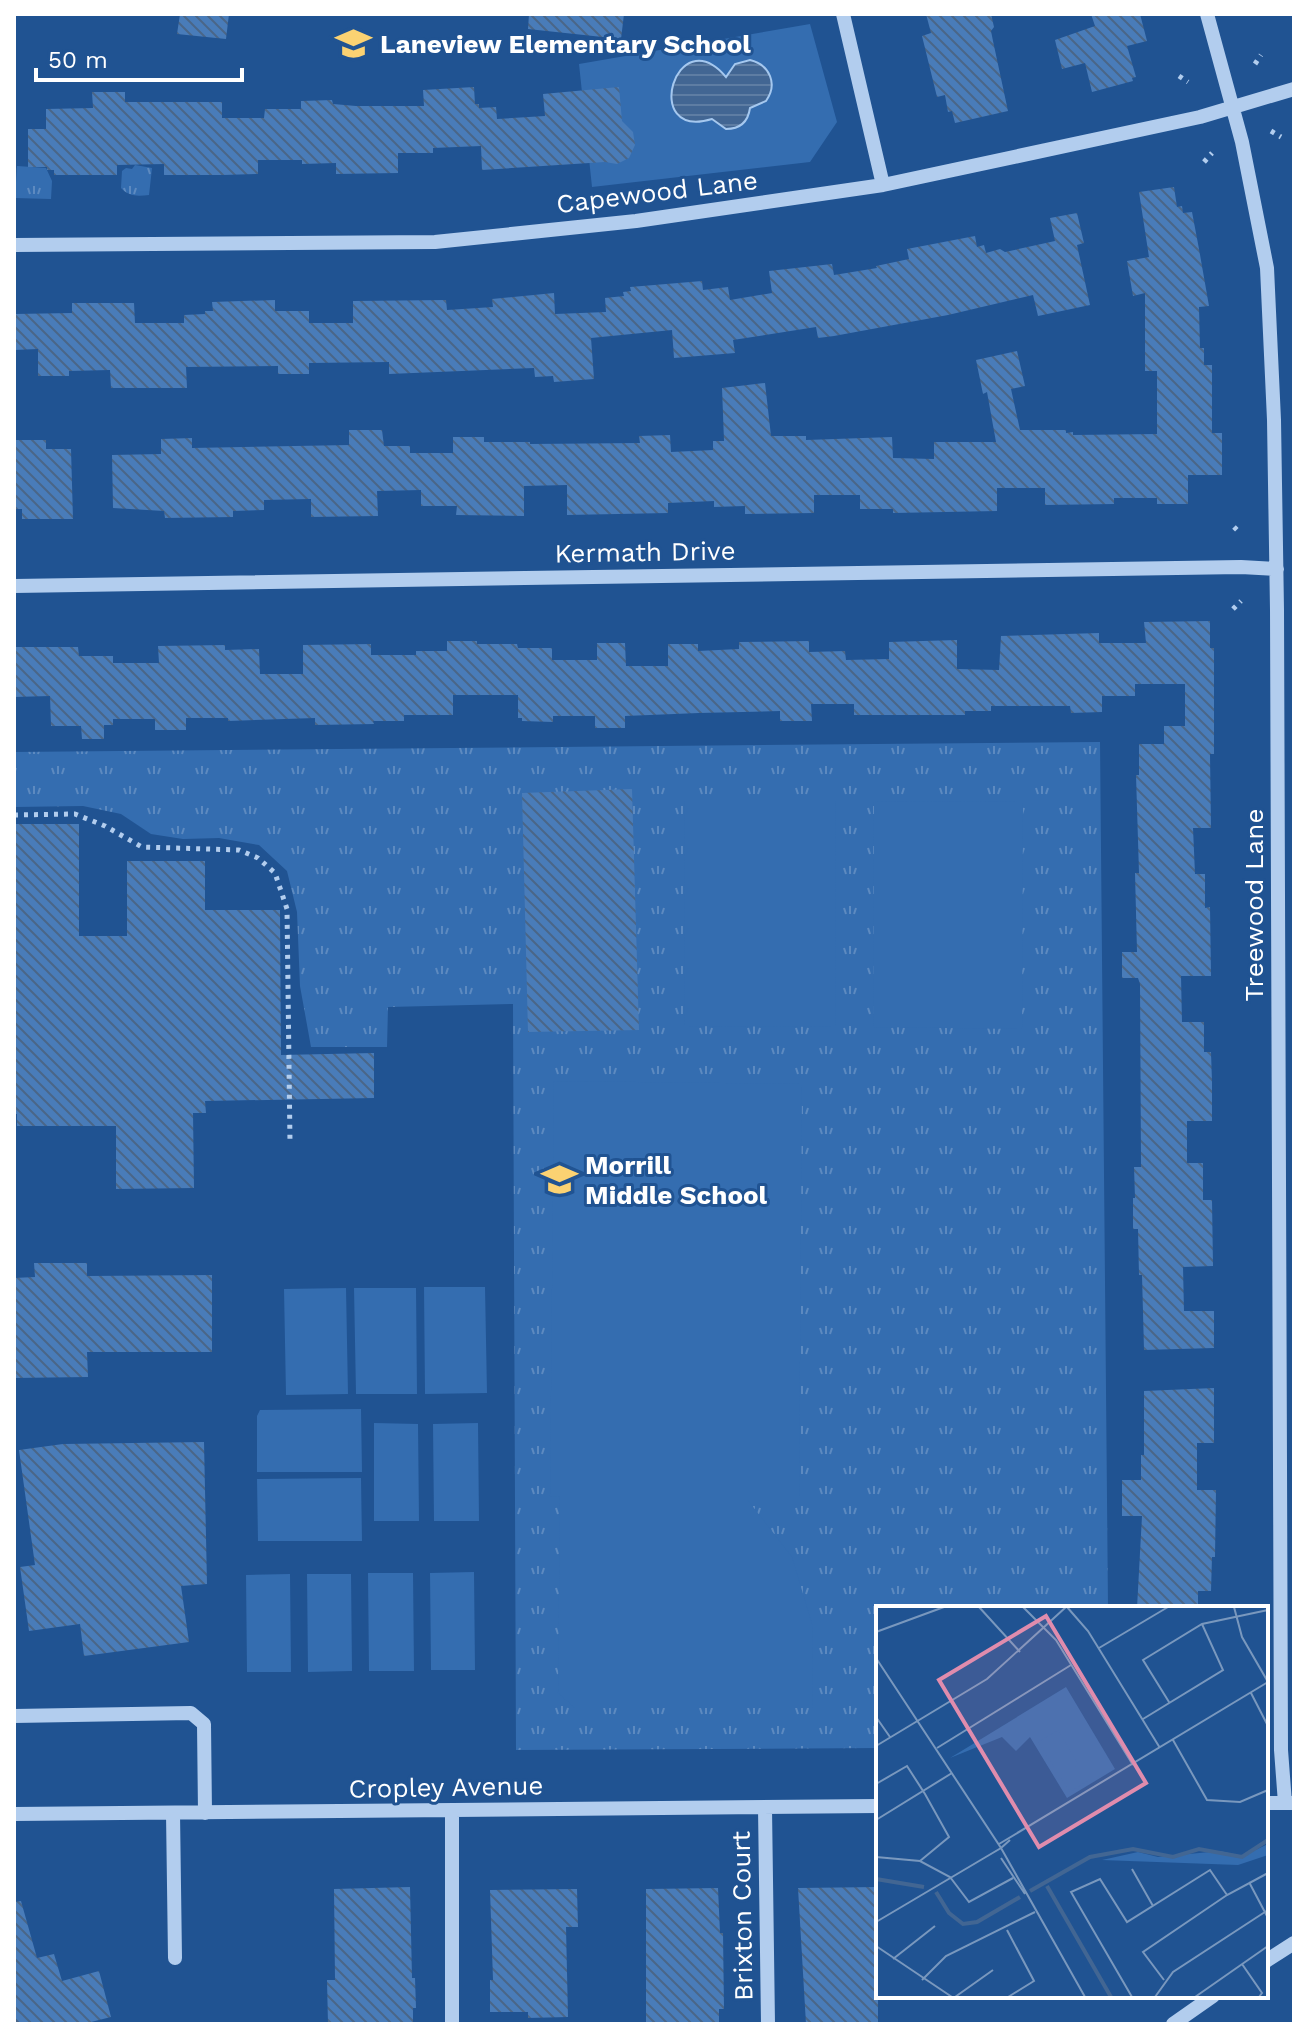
<svg xmlns="http://www.w3.org/2000/svg" width="1308" height="2038" font-family="'Work Sans',sans-serif">
  <defs>
    <pattern id="grass-tufts" width="24" height="20" patternUnits="userSpaceOnUse" patternTransform="scale(2)"><rect width="24" height="20" fill="#346db0"/><path d="M3 7l-1-3M5 7V3M7 7l1-3M15 17l-1-3M17 17v-4M19 17l1-3" fill="none" stroke="#5d8ac0"/></pattern>
    <pattern id="water-rules" width="6" height="5" patternUnits="userSpaceOnUse" patternTransform="scale(2)"><rect width="6" height="5" fill="#426693"/><path d="M0 2.5h6" fill="none" stroke="#5e7da3"/></pattern>
    <pattern id="building-back-hatch" width="6" height="6" patternUnits="userSpaceOnUse" patternTransform="scale(2)"><rect width="6" height="6" fill="#497cb9"/><path d="M-1 5l2 2M0 0l6 6M5-1l2 2" fill="none" stroke="#4a6688"/></pattern>
  </defs>
  <rect width="100%" height="100%" fill="#205392"/>
  <!-- grass -->
  <path fill="url(#grass-tufts)" d="M135 165 152 168 149 195C138 196 129 197 121 188L122 171 126 168 132 169Z
    M17 166 46 168 52 181 51 199 15 198Z
    M1100 742 1108 1608H878V1748L516 1750 513 1004 388 1007 387 1047H311L300 986 297 912 287 871 259 845 219 838 183 839 151 834 121 814 83 806 14 807V752Z"/>
  <!-- pitch -->
  <path fill="#346db0" d="M810 24 837 122 810 162 592 187 579 64Z
    M684 800H835L836 1027 685 1026Z
    M874 801 1023 802 1022 1029 873 1027Z
    M554 1081 802 1084 799 1499H747L792 1557 812 1624 813 1708H575L558 1693 560 1497 550 1496Z
    M424 1287H485L487 1393 425 1394Z
    M346 1288 348 1394 286 1395 284 1289Z
    M354 1288H416L417 1394H356Z
    M361 1409 362 1472H257V1416L260 1410Z
    M374 1423 418 1424 419 1521H374Z
    M478 1423 479 1521H434L433 1424Z
    M361 1478 362 1541H258L257 1479Z
    M474 1572 475 1670H431L430 1573Z
    M368 1573H413L414 1671H369Z
    M290 1574 291 1672H247L246 1575Z
    M307 1574H351L352 1671 308 1672Z"/>
  <!-- water -->
  <path fill="url(#water-rules)" stroke="#a5c8ef" stroke-width="2" d="M750 60C770 65 778 84 766 101L750 108C748 122 740 129 726 129L712 119C640 141 676 18 726 77L735 64Z"/>
  <!-- building -->
  <path fill="url(#building-back-hatch)" d="M180 14H229L226 39 177 34Z
    M529 14H624L621 39 528 29Z
    M926 14H991L994 27 991 31 993 41 1008 111 955 123 952 111 948 112 945 95 937 97 922 36 931 33Z
    M1091 14H1140L1147 41 1127 46 1136 77 1132 78 1133 81 1092 92 1085 63 1062 69 1055 40 1095 26Z
    M474 87 475 104H479V108L496 107 497 119 545 116 543 94 619 87 622 121 633 132 635 145 629 158 617 164 605 162 482 170 481 146 433 148V153H398V173L336 174V163L302 164V160H258V174L223 175H164V164L117 165V175H54V170H47V167H28V129H46V109L93 108 92 92H125V102H222V118H264L265 109H301V101L332 100 333 104 356 106H424L423 90Z
    M1174 187 1177 207 1182 206 1183 213 1192 212 1199 249 1209 306 1199 307 1200 348H1204V365H1212V433H1222V475H1188V504H1157V498H1114V504L1045 505V488H997V511L893 513V509H860V495H814V513L745 514V506L714 507V501L668 503V513L567 515V485L524 486V516L456 515 457 506H421V490L377 491 378 516 311 517V499L264 500V510L233 511V517L165 518 164 511 113 508 112 455 161 454V439L192 438V448L349 445V430H382L384 446H410V453H453V437H484V442H530V444L640 443 639 436 670 435 671 452 713 450V441H724L722 388 765 383 771 436H806V440L892 437 893 458 934 459V442H996L987 392 983 394 976 360 1017 351 1025 386 1011 389 1020 430H1066V433L1073 432V435L1157 434V371H1145V293L1133 296 1127 261 1149 257 1139 192Z
    M1077 213 1084 243 1077 245 1090 305 1038 316 1033 295 948 315 834 336 818 338 816 327 733 340 735 353 674 358 672 330 591 338 594 379 554 382 553 376 535 377 534 368 389 374V362L309 363V374H278V366L186 367 187 388H111L110 370 69 371V376H38V349L14 350V314L72 313V303H134L135 323H184V315L205 314V311H213L212 302 275 300V311H309V323H353V301L446 300 447 310 493 307 492 299 554 293 555 314 606 312 605 298 624 296 623 292 631 291 630 287 702 281 703 290 728 287 730 300 772 293 769 271 832 264 834 275 877 268 876 266 909 259 907 249 975 236 977 247 984 245 986 253 1000 249 1005 252 1055 241 1050 218Z
    M15 440H46V449H71L73 519H22V509H14Z
    M1210 621V648H1214V754H1210L1211 828H1193L1195 874H1205V908L1210 907 1211 976H1181L1182 1022H1204V1052H1211L1212 1082V1121H1187V1163H1203V1200H1212L1213 1266 1183 1267 1184 1311H1214V1348L1144 1350 1142 1275H1139L1138 1229H1133V1198H1135L1134 1167H1141L1140 984 1138 978H1122V952H1137L1135 873H1139L1136 775H1139V744H1164V726H1185V684H1135V696H1102V712L1071 713 1070 706H991V711H965V715H854V704H811L812 721H780V711L699 713 625 716V728H595V716H553V722L522 721V718H518V695H453V715H404V721H373L374 724 315 725V718L228 721V718H186V730H155V719H113V725H104V739H82L81 726H51L50 696 14 697V647H78L79 656H113V663H159L158 646 225 645V650L259 649 260 674H303V645L371 644V655H416V651H447V641H477V644H517L518 648H552V660H597V643H625L626 666H668V644H698V651L739 649V642L809 641V652L845 651 846 660 889 659V642L957 640V669L999 670 1001 636 1099 633V643H1146L1144 622Z
    M632 789 639 1030 528 1032 522 793Z
    M14 824H79V936H127V861H205V910H280L281 1055 374 1053V1098L205 1101 206 1113H193L194 1188 116 1189V1126H17V1114H14V1037H16Z
    M34 1263H87V1276L212 1275V1352H87L88 1377 14 1378V1278L35 1277Z
    M1214 1388V1443H1197V1490H1216L1215 1557H1212L1211 1591H1198V1608H1137L1142 1516H1122V1480H1141V1455H1144V1391Z
    M204 1442 207 1584 181 1586 189 1642 84 1656 80 1624 29 1631 20 1567 35 1565 19 1450 63 1444Z
    M410 1887 412 1978H415L416 2008H413V2024H328L327 1980H335L334 1889Z
    M878 1887V2024H806L798 1888Z
    M718 1888 720 1933H723L724 2009H719V2024H646V1889Z
    M577 1889 578 1927H566L568 2017 528 2018V2012H490V1980H493L490 1890Z
    M21 1901 37 1958 54 1954 62 1981 99 1971 111 2017 83 2024H14V1902Z"/>
  <g fill="none" stroke-linecap="round" stroke-linejoin="round">
    <!-- path -->
    <path stroke="#b2cdee" stroke-width="5" stroke-dasharray="4 6" stroke-linecap="butt" d="M1255 64 1261 55
      M1179 76 1188 82
      M1271 131 1281 137
      M1204 162 1212 153
      M1234 527 1241 534
      M1233 609 1241 601
      M14 815 75 814 105 826 142 847 239 850 258 858 275 873 287 909 290 1143"/>
    <!-- minor -->
    <path stroke="#b2cdee" stroke-width="14" d="M843 14 883 185
      M1207 14 1242 142 1267 268 1274 420 1277 610 1281 1750 1285 1803
      M14 245 435 242 636 221 883 185 1200 117 1294 89
      M14 586 1241 567 1277 569
      M14 1716 191 1713 204 1724 205 1813
      M1266 1803H1294
      M765 1808 768 2024
      M173 1813 175 1958
      M14 1814 878 1806
      M1266 1961 1294 1943
      M452 2024V1811
      M1173 2024 1213 1996"/>
  </g>
  <!-- icons -->
  <defs>
    <symbol id="school-bare" viewBox="-9 -9 18 18"><path d="M0-5L7-2L0 1L-7-2ZM-4 1L0 2.5L4 1V4Q0 6-4 4Z" fill="#fbd272" stroke="#205392" stroke-width="2.5" paint-order="stroke"/></symbol>
  </defs>
  <g fill-rule="evenodd">
    <use href="#school-bare" x="328" y="18" width="51" height="51"/>
    <use href="#school-bare" x="534" y="1154" width="51" height="51"/>
  </g>
  <g text-anchor="middle" stroke-width="6" stroke-linejoin="round" paint-order="stroke">
    <!-- poi labels -->
    <g font-size="26" font-weight="bold" fill="#fff" stroke="#205392" text-anchor="start">
      <text x="380" y="53">Laneview Elementary School</text>
      <text x="585" y="1174">Morrill<tspan x="585" dy="30">Middle School</tspan></text>
    </g>
    <!-- street labels -->
    <g font-size="26" fill="#fff" stroke="#205392">
      <text transform="translate(657 192) rotate(-7)" y="9">Capewood Lane</text>
      <text transform="translate(645 552) rotate(-1)" y="9">Kermath Drive</text>
      <text transform="translate(1254 905) rotate(-90)" y="9">Treewood Lane</text>
      <text transform="translate(446 1787) rotate(-1)" y="9">Cropley Avenue</text>
      <text transform="translate(742 1916) rotate(-91)" y="9">Brixton Court</text>
    </g>
  </g>
  <!-- overview -->
  <g transform="translate(876 1606)">
    <rect width="392" height="392" fill="#205392"/>
    <path d="M190 81 239 163 191 192 154 131 140 145 126 131 74 152ZM392 238V249L362 259 226 254 262 246 282 251 344 245 367 250Z" fill="#346db0"/>
    <path d="M182 124 202 158 199 160 213 174 194 186 162 136Z" fill="#346db0"/>
    <path fill="none" stroke="#426693" stroke-width="4" d="M0 273 48 281M171 280 235 391M154 285 214 251 257 243 297 251 323 243 366 251 392 234M60 286 73 307 87 318 101 316 144 291"/>
    <path fill="none" stroke="#7998be" stroke-width="2" d="M103 1 144 46M147 1 180 34 257 159M191 1 212 25 284 142M0 26 68 1M223 42 292 1M0 52 125 242 0 316M375 87 392 120M293 96 267 54 326 18 392 4M0 111 14 131M267 113 347 64 326 18M297 134 331 194 364 196 392 184M0 140 111 73 190 1M61 142 195 59M0 178 31 160 49 188 73 231 44 255M0 214 76 167M134 234 125 242 209 391M123 238 392 76 366 31 358 1M0 251 44 255 74 271 93 296 137 272M125 252 149 288M256 263 277 300M373 276 392 312M131 324 158 375 132 391M0 340 76 391M17 353 59 320M366 358 386 387 383 391M46 374 70 350 159 306M288 374 267 346 351 289 392 267M79 391 117 364M256 391 195 286 224 273 251 316 334 264 351 289M279 391 297 366 392 304M319 391 392 340"/>
    <path fill="#e08cad" fill-opacity="0.15" stroke="#e08cad" stroke-width="4" d="M170 10 270 177 163 241 63 74Z"/>
    <rect width="392" height="392" fill="none" stroke="#fff" stroke-width="4"/>
  </g>
  <!-- border -->
  <rect width="1308" height="2038" fill="none" stroke="#ffffff" stroke-width="32"/>
  <!-- scale -->
  <path d="M36 68v12h206v-12" fill="none" stroke="#ffffff" stroke-width="4"/>
  <text x="48" y="68" font-size="24" fill="#ffffff" stroke="#205392" stroke-width="6" paint-order="stroke">50 m</text>
</svg>
